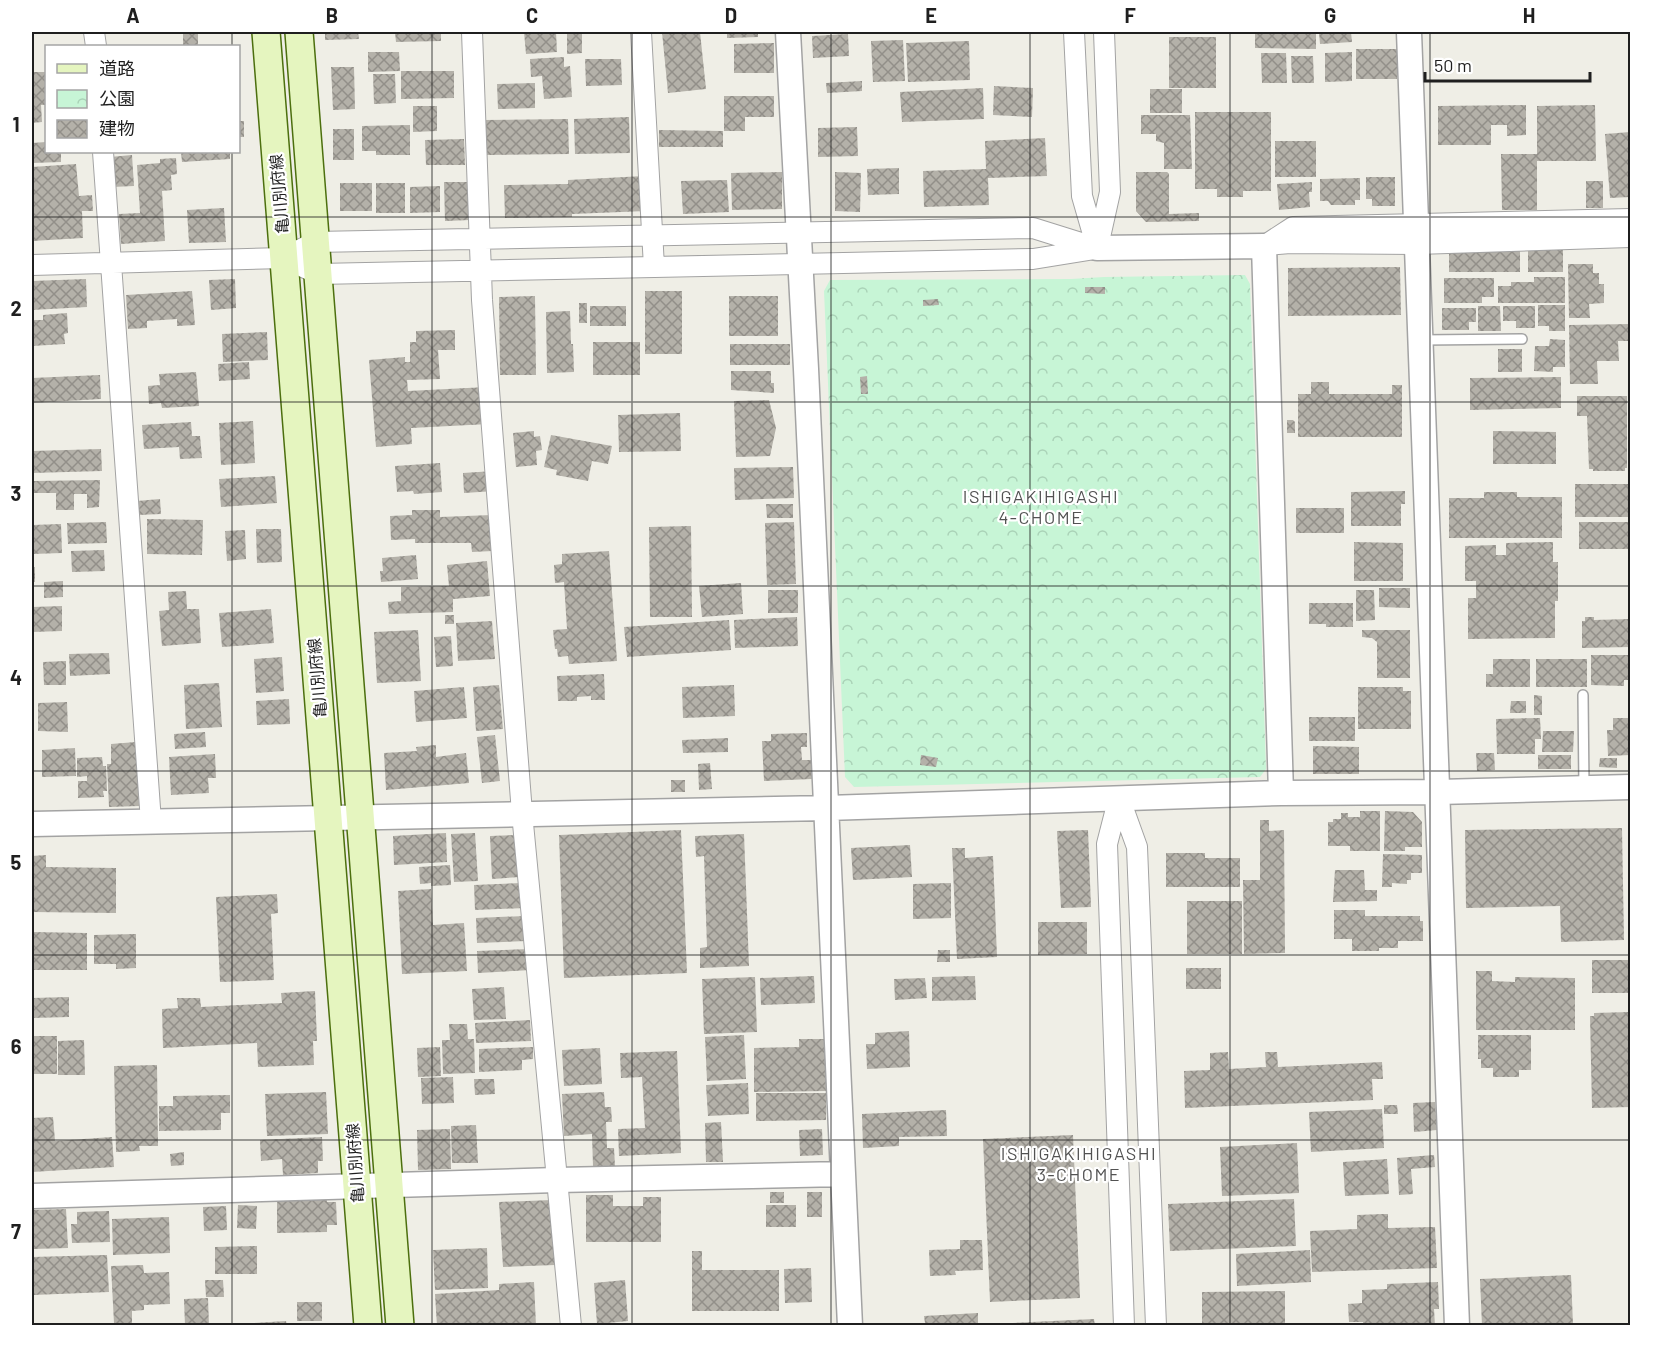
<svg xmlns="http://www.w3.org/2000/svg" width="1662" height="1357" font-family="Barlow,'Noto Sans JP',sans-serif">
  <defs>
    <pattern id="park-crowns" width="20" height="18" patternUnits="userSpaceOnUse" patternTransform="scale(1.5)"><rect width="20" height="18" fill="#c7f5d6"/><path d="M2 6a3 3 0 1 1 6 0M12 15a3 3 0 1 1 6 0" fill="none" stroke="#aad2b7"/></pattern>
    <pattern id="building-cross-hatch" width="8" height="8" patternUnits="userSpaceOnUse" patternTransform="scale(1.5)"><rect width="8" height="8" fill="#b4b1a9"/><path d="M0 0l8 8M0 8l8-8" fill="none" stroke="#928f89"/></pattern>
  </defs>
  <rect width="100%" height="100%" fill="#efeee6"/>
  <!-- park -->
  <path fill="url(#park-crowns)" d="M1245 275 1250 284 1266 769 1260 777 854 787 845 777 824 291 830 280 1071 279 1104 277Z"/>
  <!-- building -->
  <path fill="url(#building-cross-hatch)" d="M183 32H198V46H183Z
    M325 32H358L359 39 325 40Z
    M395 32H441V41L396 42Z
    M524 32H556L557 52 526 54Z
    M567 32H582V53L567 54Z
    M662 32H700L706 89 668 93Z
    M727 32H758V37L727 38Z
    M1255 32H1316V49L1255 48Z
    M1319 32H1351L1352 42 1320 44Z
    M848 34 849 56 813 58 812 36Z
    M1169 37H1216V88H1169Z
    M903 40 905 81 873 82 871 41Z
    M969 41 970 80 908 82 906 43Z
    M774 43V73H734V44Z
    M1356 49H1397V79H1356Z
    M368 52H399L400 71 368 72Z
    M1352 52V81L1325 82V53Z
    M1261 53H1286L1287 83H1262Z
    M1291 56H1313L1314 83H1292Z
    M564 57V67L570 66 572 97 544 99 542 76 531 77 530 59Z
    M585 59H621L622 85 586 86Z
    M331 67H354L355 109 333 110Z
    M401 71H454V98L401 99Z
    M34 72H46V105H41L42 122 32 123V74Z
    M373 74H395L396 103 374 104Z
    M862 81V91L827 93 826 83Z
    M535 83V108L498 109 497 84Z
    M994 86 1033 88 1032 117 993 115Z
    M983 88 984 119 902 122 900 92Z
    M1150 89H1182V113H1150Z
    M724 96H774V117H745V131H724Z
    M1526 105V135L1507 136V125H1491V145H1438V106Z
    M1595 105 1596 161H1537V210H1502L1501 154H1537V106Z
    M413 106H437V131L413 132Z
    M1195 112H1271V191H1243V197H1217V189H1195Z
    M1141 115H1190L1192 169H1164V143L1156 141V134H1141Z
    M629 117 630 153 575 154 574 119Z
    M568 119 569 154 485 155 484 120Z
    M238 121H244V137H238Z
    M410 125V155H376V151H362V126Z
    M857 127 858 156 818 157V128Z
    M333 129H354V160H333Z
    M659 130 723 131V147H659Z
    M1630 132V197L1610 198 1605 134Z
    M1045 138 1047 176 988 178 989 205 924 207 923 171 986 169 985 141Z
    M464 139 465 165H426L425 140Z
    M1275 141H1316V177H1275Z
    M46 142V152H61V162L32 163V143Z
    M181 152H230V159L182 162Z
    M132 155 134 186 112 187 110 157Z
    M176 158 177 174 171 175 172 190 162 191 165 241 121 244 119 214 140 213 137 165 160 163V159Z
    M76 164 79 196 92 195 93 211H82L83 238 32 241V167Z
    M899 168V194L868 195 867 169Z
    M782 172V209L732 210 731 173Z
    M835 172 861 173 860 212 835 211Z
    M1136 172H1167L1169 174V214L1199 213V221L1146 222 1136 211Z
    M644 176 646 211 572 214V217L505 218 504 185 568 184V180Z
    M1366 177H1395V206H1372V199H1366Z
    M1360 178V200H1355V205H1331L1328 201H1320V179Z
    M727 180 729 212 683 214 681 181Z
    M1586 181H1603V208H1586Z
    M444 182H469L470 220 445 221Z
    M1312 182V192H1309L1310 207 1279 210 1277 184Z
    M340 183H372V211H340Z
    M376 183H405V213H376Z
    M440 186V212L410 213V187Z
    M224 208 226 242 189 243 187 210Z
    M1469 250H1520V272H1449V253H1469Z
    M1528 250H1563V272H1528Z
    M1568 264H1593V273H1599V284H1604V303L1589 304 1590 318H1569Z
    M1400 267 1401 315 1288 316V268Z
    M1534 277H1565V303H1498V286H1511V282H1534Z
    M1444 278H1494V297H1482V303H1444Z
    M86 279 87 307 32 310V281Z
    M235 279 236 308 211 310 209 280Z
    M1085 287H1105V294L1085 293Z
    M192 291 195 325 177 326V319L147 321V328L128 329 126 295Z
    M645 291H682V354H645Z
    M535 296 536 375H500L499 297Z
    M729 296H778V336H729Z
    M938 299 939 305 923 306V300Z
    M579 303H587V323H579Z
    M1538 305H1565V331H1549V326H1538Z
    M590 306H626V326H590Z
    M1478 306H1500L1501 331H1478Z
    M1503 306H1535V328H1516V321H1503Z
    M1442 308H1476V322H1469V330H1442Z
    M570 311 571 344H573L574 372 547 373 546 312Z
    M67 313 68 333 64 334 65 344 32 346V320H43V315Z
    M1630 324V341H1618L1619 361H1597L1598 384H1570L1569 325Z
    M455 330V350H438L440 379 407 380 408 391 487 387 489 424 411 428 412 444 376 447 369 360 405 357V362H410V342H416V331Z
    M267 332 268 360 223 362 222 334Z
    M1550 339 1565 340V367H1553V372L1534 371 1535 346H1549Z
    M593 342H640V375H593Z
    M730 344H790V365H730Z
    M1498 349H1522V372H1498Z
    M249 362 250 379 219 381 218 364Z
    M731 371H771V383H774V393L731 390Z
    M196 372 199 406 162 408 161 403 149 404 148 386 160 385 159 374Z
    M100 375 101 399 32 403V378Z
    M867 376 868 394H861L860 377Z
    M1561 377V408L1470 410V378Z
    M1311 382H1329V394H1392V385H1402V437H1298V394H1311Z
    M1577 396H1627V468H1625V471H1593V469H1589L1587 416H1577Z
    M769 400 776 428 770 456 736 457 734 401Z
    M680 413 681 451 619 452 618 415Z
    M1287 420H1293L1295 422V433H1287Z
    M253 421 255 463 221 465 219 423Z
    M191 422 192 436H200L202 458 180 459 179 447 144 449 142 425Z
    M534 431V437L540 436 542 450 536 451 537 465 516 467 513 433Z
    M1493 431 1556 432V464H1493Z
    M551 435 612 446 608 464 592 461 588 481 556 475 557 470 544 467Z
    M101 449 102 471 32 473V451Z
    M440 463 442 492 414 494 413 491 397 492 395 466Z
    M793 467 794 498 735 500 734 468Z
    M494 471 495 491 464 493 463 473Z
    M275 476 277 503 221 507 219 479Z
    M100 480 99 507 87 508V494H74V510H56V493H34V481Z
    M1575 484H1630V517H1575Z
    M1405 491V504H1401V526H1351V492Z
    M1484 492H1517V497H1562V538H1449V498H1484Z
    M160 499 161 514 138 515 137 501Z
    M766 504H793V518H767Z
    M1296 508H1344V533H1296Z
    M412 510H440V517L492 515 493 551 472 552 471 543H415V539L391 540 390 516 412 515Z
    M147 519 203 520 202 555 147 554Z
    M106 522 107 543 68 544 67 523Z
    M794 522 796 584 767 585 765 523Z
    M1579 522H1630V549H1579Z
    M61 524 62 553 32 554V525Z
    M691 526 692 617H650L649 527Z
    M256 529H281L282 562 257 563Z
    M245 530 246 559 227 561 225 531Z
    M1354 542 1403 543V581H1354Z
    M1553 542V562H1558V601H1555V638L1468 639V598H1476V581H1465V546L1496 545V555H1506V543Z
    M104 550 105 571 72 572 71 551Z
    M609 551 617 661 569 664 568 656 558 657 557 649H555L553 630 567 629 564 582 555 583 554 565 562 564V554Z
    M416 555 418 579 381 582 380 571H383L382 558Z
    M487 561 490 596 453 599V612L389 614 388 602 401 601V587L449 586 447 565Z
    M32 567H35V582H32Z
    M63 581V597L44 598V582Z
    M741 583 743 614 702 617 699 586Z
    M1379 588H1410V608L1379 607Z
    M768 590H798V613H768Z
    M1356 590H1374L1375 620 1356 621Z
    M186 591 187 609H199L201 643 162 646 159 611 169 610 168 592Z
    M1309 603H1353V627H1326V624H1309Z
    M62 606V631L32 632V607Z
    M271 609 274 643 222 647 219 613Z
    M445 615H454V624H445Z
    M797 617 798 646 735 648 734 620Z
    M1585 617H1594V620L1630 619V647L1582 648V621H1585Z
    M729 620 731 650 627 657 624 627Z
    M492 621 495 659 458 661 456 623Z
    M418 630 421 681 377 683 374 632Z
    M1362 630H1410V678H1377V642L1372 638 1362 637Z
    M451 636 453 666 436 667 434 637Z
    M109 653 110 674 70 676 69 654Z
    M1591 655H1630V680H1624V686L1591 685Z
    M282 657 284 691 256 693 254 659Z
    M1493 659H1530V687H1486V674H1493Z
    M1536 659H1587V687H1536Z
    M66 661V685H44L43 662Z
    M604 674 605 700H591V696L577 697V701H558L557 676Z
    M219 683 222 727 186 729 184 685Z
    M499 685 503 729 476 731 473 687Z
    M734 685 735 716 683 718 682 687Z
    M464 687 467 718 416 722 414 691Z
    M1358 687H1403V691H1411V729H1358Z
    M1534 695 1542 696V715H1534Z
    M289 699 290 724 257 725 256 701Z
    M1511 701H1526V713H1510Z
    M67 702 68 732 38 731V703Z
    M1309 717H1355V741H1309Z
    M1540 718 1541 739H1535V754H1497L1496 719Z
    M1613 718H1630V755L1608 756 1607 730H1613Z
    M1543 731H1574L1573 752H1542Z
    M205 732 206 747 175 749 174 734Z
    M807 733V747H801L802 760H811L812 779 764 781 762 741H771V734Z
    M495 735 500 781 482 783 477 737Z
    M728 738V752L683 753 682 740Z
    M136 742 139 806 109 807 107 764H111V744Z
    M436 745V757L466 753 469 783 386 790 384 753 417 751 416 747Z
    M1313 746 1359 747V774H1313Z
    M75 748 76 776 42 777V750Z
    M1476 753H1494L1495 770 1477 771Z
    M215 754 216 778H208L209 793 171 795 169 757Z
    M921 755 938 758 936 767 920 765Z
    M1538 755H1571V769H1538Z
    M102 757 103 766H106L107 791H103L104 797 78 798V781H87V776L77 777V758Z
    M1600 758H1617V768L1599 767Z
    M710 763 712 789 699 790 698 764Z
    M671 780H685V792H671Z
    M1360 811H1380V851H1350V846H1328V822H1333V819H1341V813H1348V817H1360Z
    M1385 811 1413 812 1422 822V847H1405V851H1384Z
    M1260 820H1269V831L1284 830 1285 953 1244 954 1243 880H1260Z
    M1622 828 1624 940 1561 942 1560 906 1466 908 1465 830Z
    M681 830 687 973 564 978 559 835Z
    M1088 830 1091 907 1061 908 1057 831Z
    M446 833 447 862 394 865 393 836Z
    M475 833 478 881 454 882 451 834Z
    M744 834 749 966 700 968V948L707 947 704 856 696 857 695 836Z
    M518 835 520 877 492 879 490 836Z
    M910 845 912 877 853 880 851 848Z
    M952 848H965V858L993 856 997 957 957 959Z
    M1166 853H1205V858H1240V887H1166Z
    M1383 854 1422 855V873H1411V880H1407V884L1392 883V887H1382Z
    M46 855V867L116 868V913L32 912V856Z
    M450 865 451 885 431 886V883L420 884 419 867Z
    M1335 870H1364L1365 890H1377V901L1333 902Z
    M523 883 524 908 475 910 474 885Z
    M951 883V918L913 919V884Z
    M431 889 433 925 464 923 467 971 402 974 398 891Z
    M277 894 278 913 271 914 274 980 220 982 216 897Z
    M1187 901H1242V954H1187Z
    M1334 910H1365V916H1420V921H1423V941H1398V948H1379V951H1352V939H1334Z
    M525 916 526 941 477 943 476 918Z
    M1038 922H1087V954L1038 955Z
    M32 932 87 933V970H32Z
    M136 934V968L116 969V964H94V935Z
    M531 949 532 970 478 973 477 951Z
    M938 950H950V962H937Z
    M1592 960H1630V993H1592Z
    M1186 968H1221V989H1186Z
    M1476 971H1492V981L1515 982V977L1575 978V1030H1476Z
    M814 976 815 1003 761 1005 760 978Z
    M975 976 976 1000 932 1001V977Z
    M755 977 757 1032 704 1034 702 979Z
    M925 978 927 998 895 1000 894 979Z
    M504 987 506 1019 474 1020 472 989Z
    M315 991 317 1041H313L314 1065 258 1067 257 1043 163 1048 162 1009 178 1008 177 998H200L201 1007 239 1005 282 1003 281 993Z
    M69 997V1017L32 1018V998Z
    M1630 1012V1107L1592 1108 1590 1016H1594V1013Z
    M530 1020 531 1041 476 1043 475 1023Z
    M449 1024H467L468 1039H474L475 1073 443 1074 442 1040H450Z
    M909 1031 910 1067 867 1069 866 1044H875V1033Z
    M744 1035 746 1079 707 1081 705 1037Z
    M1478 1035H1531V1070H1519V1077H1493V1068H1481V1059H1478Z
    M32 1036H57V1074H32Z
    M799 1039H827V1091L754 1092V1048L799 1047Z
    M84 1040 85 1075H58V1041Z
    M440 1047 441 1076 418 1077 417 1048Z
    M533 1047V1059L522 1060V1070L479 1072V1049Z
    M600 1048 602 1084 564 1086 562 1050Z
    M677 1051 681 1153 619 1156 618 1129 645 1128 642 1077 621 1078 620 1053Z
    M1228 1052 1229 1069 1266 1067 1265 1052H1277L1278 1067 1382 1062 1383 1079H1372L1373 1100 1185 1108 1184 1071 1210 1070V1053Z
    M157 1065 158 1146H139L140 1151 116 1152 114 1066Z
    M453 1077 454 1103 422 1104 421 1078Z
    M474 1079H494L495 1094 475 1095Z
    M748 1083 749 1114 708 1116 706 1085Z
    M326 1092 328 1134 267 1136 265 1094Z
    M604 1092 605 1107H611L612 1122H606L607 1148H614L615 1166H593L592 1134 564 1136 562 1094Z
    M756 1093H826V1120L756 1121Z
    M230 1095V1113H221V1130L159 1131V1106H173V1096Z
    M1435 1102 1437 1130 1414 1132 1413 1103Z
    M1384 1105H1397L1398 1114H1384Z
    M1382 1109 1384 1148 1311 1152 1309 1112Z
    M946 1110 947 1136 899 1137V1146L863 1148 862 1114Z
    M53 1117 55 1141 112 1137 114 1167 32 1172V1118Z
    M721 1122 723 1162H706L705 1123Z
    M476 1125 478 1163H452L451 1126Z
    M450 1129 451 1169 418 1170 417 1130Z
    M822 1129 823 1155 800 1156 799 1130Z
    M1073 1135 1080 1298 990 1302 983 1139Z
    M322 1137 323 1161H318V1173L283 1175 282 1159 261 1161 260 1140Z
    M1297 1143 1299 1193 1222 1196 1220 1147Z
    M184 1152V1165L171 1166 170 1154Z
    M1434 1155 1435 1167 1411 1169 1413 1194 1399 1195 1397 1158Z
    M1387 1159 1389 1194 1345 1196 1343 1162Z
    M770 1192H784V1203H770Z
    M807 1192H822V1217H807Z
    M586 1195H613V1206H643V1197H661V1242H586Z
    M1294 1199 1296 1246 1170 1251 1168 1204Z
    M277 1200H327V1202H336L337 1225H327V1232L277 1233Z
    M552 1200 555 1265 503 1267 499 1202Z
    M238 1205 257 1206 256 1229 237 1228Z
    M766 1205H796V1227H766Z
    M226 1206 227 1230 204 1231 203 1207Z
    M66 1209 68 1248 32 1249V1210Z
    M109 1211 110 1242 72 1243 71 1224H77V1212Z
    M1383 1214H1388V1228L1435 1227 1437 1268 1312 1272 1310 1231 1357 1229V1215Z
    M169 1217 170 1253 113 1255 112 1219Z
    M960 1240H982L983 1270 955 1271 956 1275 930 1276 929 1250 960 1249Z
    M257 1246V1274H215V1247Z
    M487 1248 488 1288 435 1290 433 1250Z
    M1310 1250 1311 1282 1237 1286 1236 1254Z
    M692 1251H702V1270H779V1311H692Z
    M107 1255 109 1292 33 1295 32 1257Z
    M143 1265 144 1273 169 1272 170 1304 144 1305V1310L132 1311V1323H114L111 1266Z
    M811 1268 812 1302 785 1303 784 1269Z
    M1571 1275 1573 1325 1482 1326 1480 1279Z
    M205 1280H223L224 1297H206Z
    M625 1280 628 1321 597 1324 594 1283Z
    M534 1282 536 1326H437L435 1294 499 1290V1284Z
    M1438 1282 1439 1309H1434L1435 1326H1363V1322H1349L1348 1304 1362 1303V1290L1387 1289V1284Z
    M1285 1291V1326H1202V1292Z
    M208 1298 209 1326H185L184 1299Z
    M297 1302H322V1321H297Z
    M978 1313V1326H902V1324L925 1323 924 1316Z
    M1094 1319 1095 1326H991V1324Z
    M286 1321 287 1326H241L240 1324Z"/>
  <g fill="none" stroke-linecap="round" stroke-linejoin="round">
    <defs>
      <path id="service" d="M1421 340 1522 339
        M1583 695 1584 788"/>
      <path id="minor" d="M94 32 96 46
        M472 32 482 300 522 813 571 1326
        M641 32 654 267
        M1074 32 1082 196 1097 248
        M103 152 151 822
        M1267 245 1290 243 1417 244 1630 237
        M1098 246 1110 192 1104 32
        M1264 246 1293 227 1630 219
        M284 258 318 274 1033 259 1095 249
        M32 265 284 258 315 242 1033 228 1097 248
        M1119 797 1137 847 1156 1326
        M1119 797 1107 844 1124 1326"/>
      <path id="tertiary" d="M788 32 806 369 850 1326
        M1409 32 1457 1326
        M1097 248 1264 246 1281 793
        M32 824 827 808 1281 793 1438 792 1630 787
        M32 1196 557 1180 843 1174"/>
      <path id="secondary" d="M266 32 368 1326
        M299 32 400 1326"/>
    </defs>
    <!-- service casing -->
    <use href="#service" stroke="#a3a3a3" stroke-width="12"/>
    <!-- minor casing -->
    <use href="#minor" stroke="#a3a3a3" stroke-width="22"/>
    <!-- tertiary casing -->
    <use href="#tertiary" stroke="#a3a3a3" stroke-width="27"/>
    <!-- secondary casing -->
    <use href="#secondary" stroke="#4c6f0e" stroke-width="30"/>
    <!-- service -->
    <use href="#service" stroke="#fff" stroke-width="9"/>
    <!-- minor -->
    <use href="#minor" stroke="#fff" stroke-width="20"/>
    <!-- tertiary -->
    <use href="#tertiary" stroke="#fff" stroke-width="24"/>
    <!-- secondary -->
    <use href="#secondary" stroke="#e5f5bf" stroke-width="27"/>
  </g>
  <!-- grid -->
  <path fill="none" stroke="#1f1f1f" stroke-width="1.5" stroke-opacity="0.55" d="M232 32V46M432 32V1326M632 32V1326M831 32V1326M1030 32V1326M1230 32V1326M1430 32V1326M232 152V1326M32 217H1630M32 402H1630M32 586H1630M32 771H1630M32 955H1630M32 1140H1630"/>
  <g text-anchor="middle" stroke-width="4.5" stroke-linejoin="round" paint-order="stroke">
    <!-- street labels -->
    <g font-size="16" fill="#1f1f1f" stroke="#fff">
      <text transform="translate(279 194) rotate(-95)" y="6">亀川別府線</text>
      <text transform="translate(317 678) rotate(-95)" y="6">亀川別府線</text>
      <text transform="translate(355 1163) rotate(-94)" y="6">亀川別府線</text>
    </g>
    <!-- neighbourhood labels -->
    <g font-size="18" letter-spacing="1.5" fill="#525252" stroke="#fff">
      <text x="1041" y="503">ISHIGAKIHIGASHI<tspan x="1041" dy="21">4-CHOME</tspan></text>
      <text x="1079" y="1160">ISHIGAKIHIGASHI<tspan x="1079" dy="21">3-CHOME</tspan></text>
    </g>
  </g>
  <!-- border -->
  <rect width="1662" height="1357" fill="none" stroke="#ffffff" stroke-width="66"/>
  <!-- legend -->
  <rect x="45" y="45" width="195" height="108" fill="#ffffff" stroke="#a5a5a5" stroke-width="1.5"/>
  <rect x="57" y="64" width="30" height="9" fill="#e5f5bf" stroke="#a5a5a5" stroke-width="1.5"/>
  <text x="99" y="75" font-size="18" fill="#1f1f1f">道路</text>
  <rect x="57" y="90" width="30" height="18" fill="url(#park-crowns)" stroke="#a5a5a5" stroke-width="1.5"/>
  <text x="99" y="105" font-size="18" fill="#1f1f1f">公園</text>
  <rect x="57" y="120" width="30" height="18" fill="url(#building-cross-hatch)" stroke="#a5a5a5" stroke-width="1.5"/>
  <text x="99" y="135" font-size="18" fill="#1f1f1f">建物</text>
  <!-- scale -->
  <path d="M1425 72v9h165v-9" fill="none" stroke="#1f1f1f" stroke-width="3"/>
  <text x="1434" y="72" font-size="18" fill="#1f1f1f" stroke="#ffffff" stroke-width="4.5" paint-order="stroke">50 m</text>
  <rect x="33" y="33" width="1596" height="1291" fill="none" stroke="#1f1f1f" stroke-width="2"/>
  <g font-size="20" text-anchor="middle" font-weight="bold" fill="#1f1f1f">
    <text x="133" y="23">A</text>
    <text x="332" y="23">B</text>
    <text x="532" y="23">C</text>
    <text x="731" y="23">D</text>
    <text x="931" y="23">E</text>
    <text x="1130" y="23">F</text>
    <text x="1330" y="23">G</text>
    <text x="1529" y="23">H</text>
    <text x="16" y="132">1</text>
    <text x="16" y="316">2</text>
    <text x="16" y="501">3</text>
    <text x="16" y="685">4</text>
    <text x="16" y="870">5</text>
    <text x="16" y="1054">6</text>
    <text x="16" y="1239">7</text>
  </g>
</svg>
